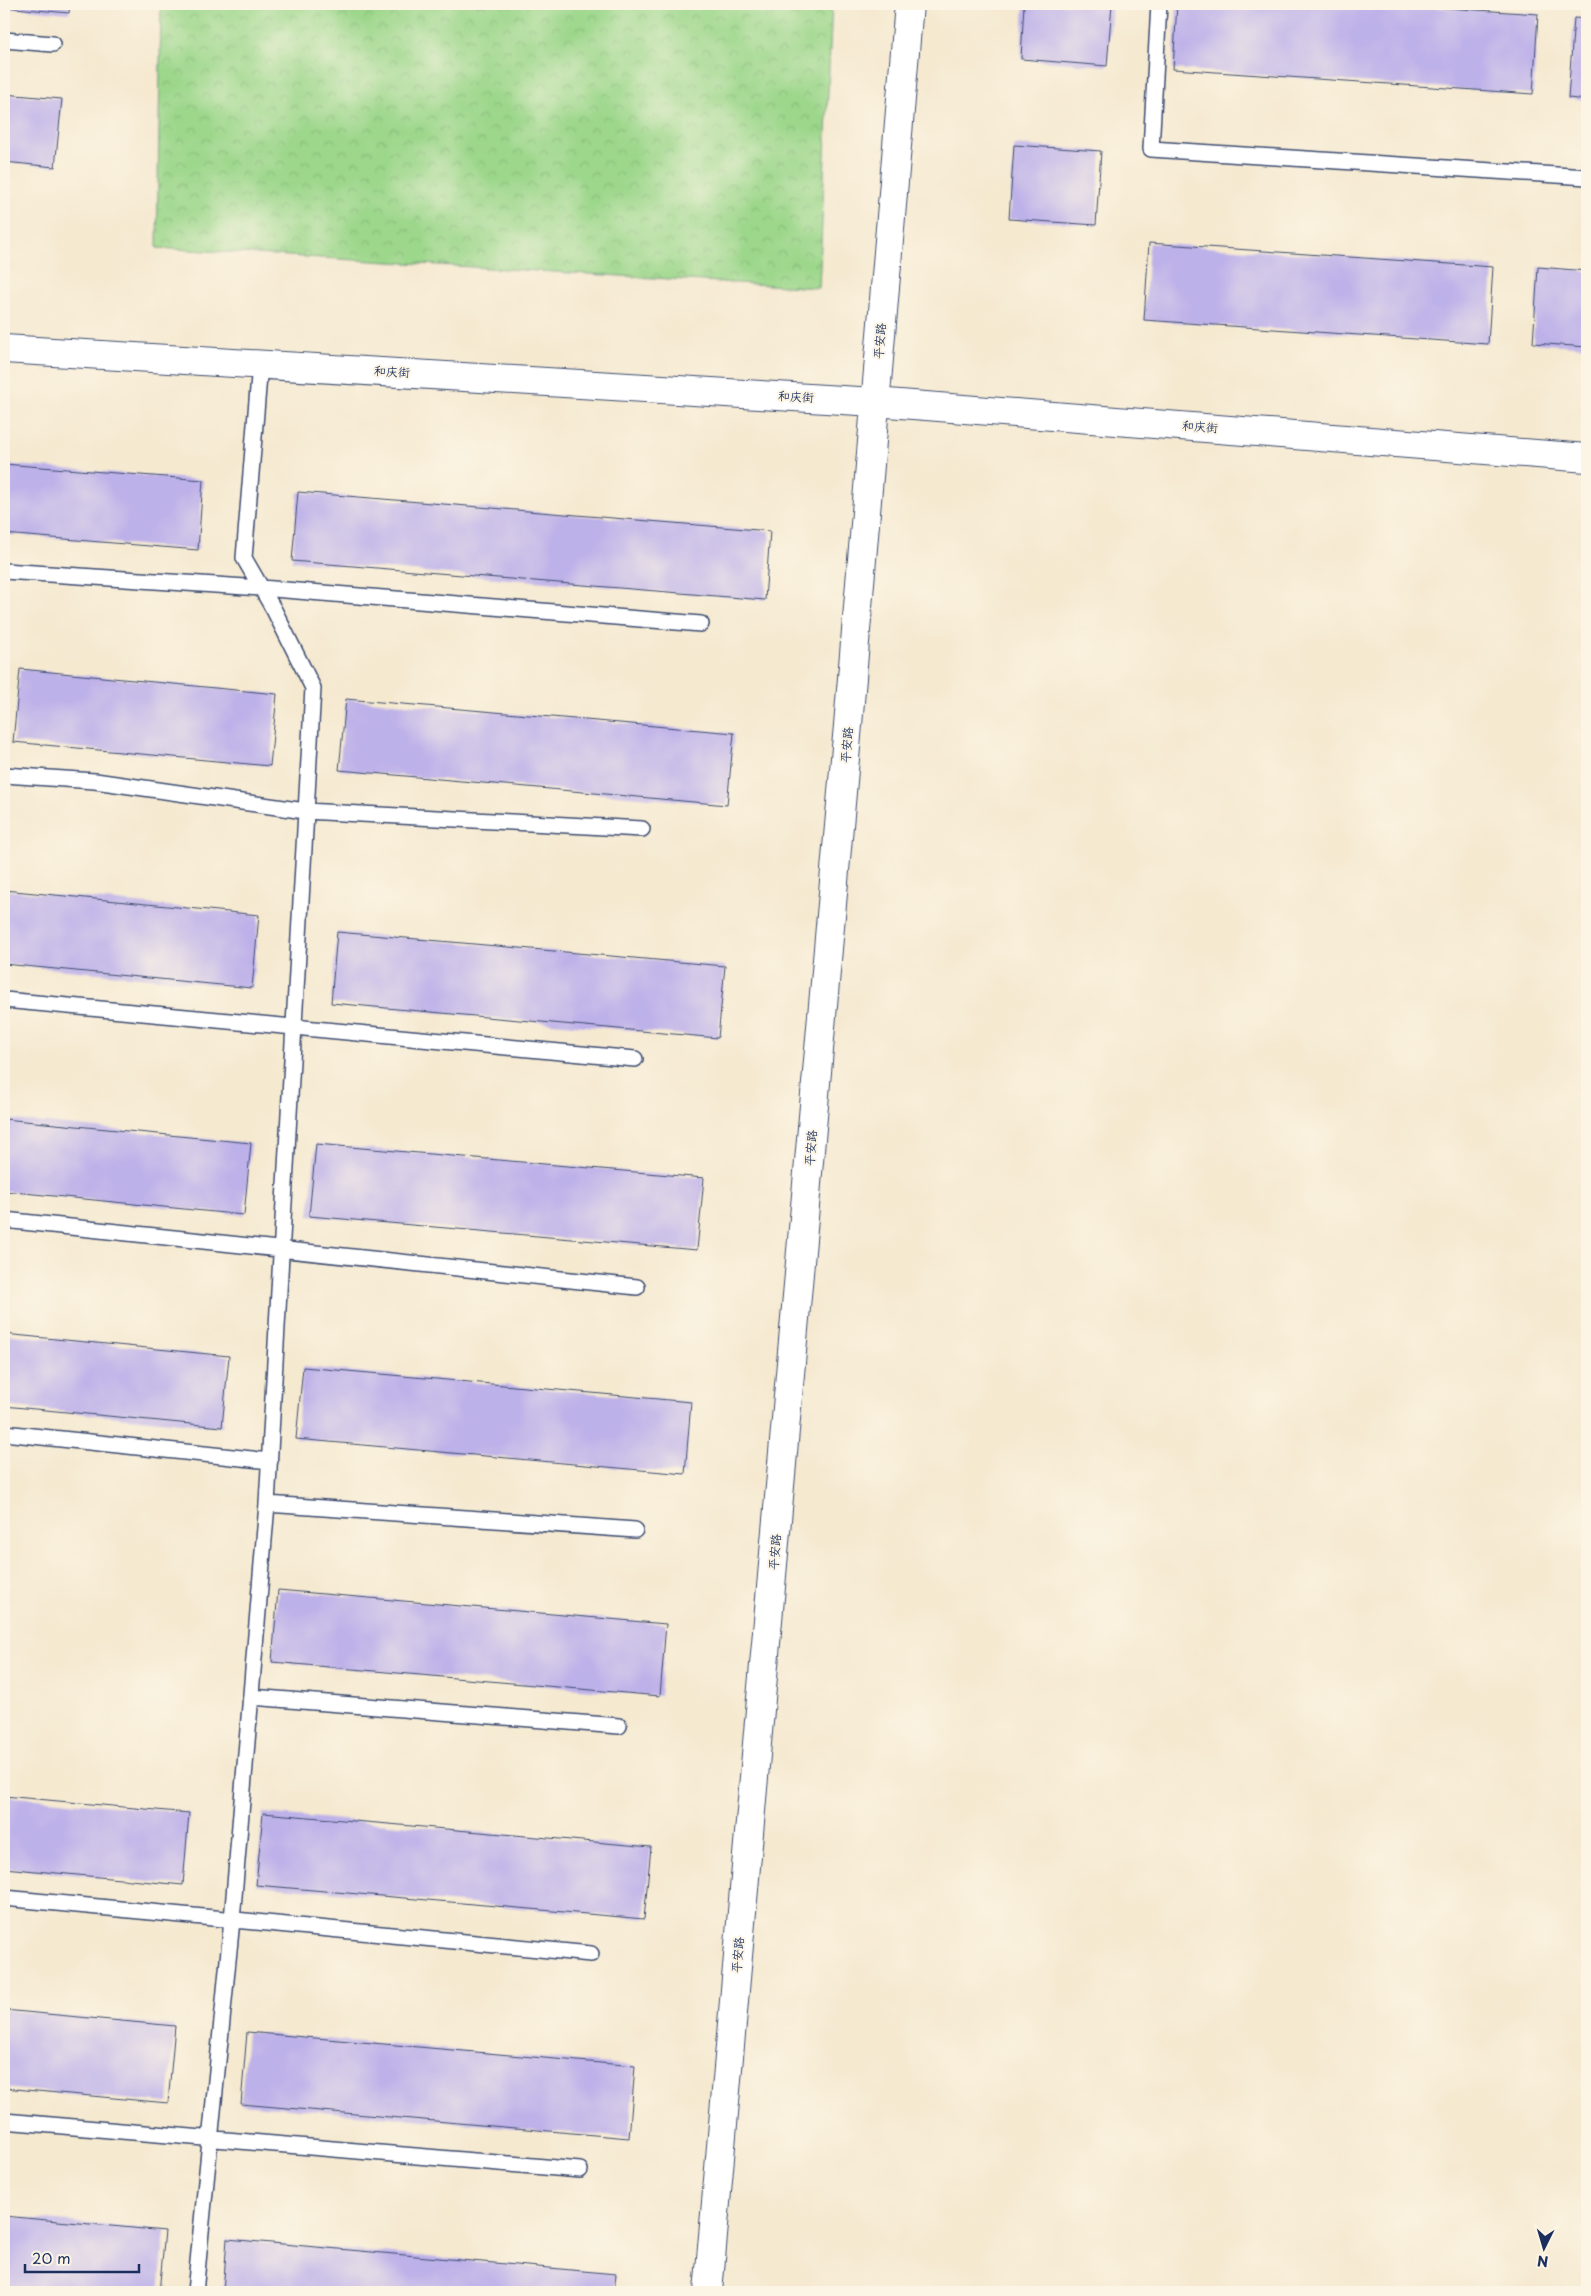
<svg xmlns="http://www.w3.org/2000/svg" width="1591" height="2296" font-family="'Playpen Sans','LXGW WenKai TC',sans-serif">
  <defs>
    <pattern id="park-crowns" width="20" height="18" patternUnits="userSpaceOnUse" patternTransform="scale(1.25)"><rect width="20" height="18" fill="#9cd78b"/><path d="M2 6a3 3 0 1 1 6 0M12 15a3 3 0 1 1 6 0" fill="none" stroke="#86b97a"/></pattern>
  </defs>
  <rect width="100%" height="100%" fill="#fcf5e5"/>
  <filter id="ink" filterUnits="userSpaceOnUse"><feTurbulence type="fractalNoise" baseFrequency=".02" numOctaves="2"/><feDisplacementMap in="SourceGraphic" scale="10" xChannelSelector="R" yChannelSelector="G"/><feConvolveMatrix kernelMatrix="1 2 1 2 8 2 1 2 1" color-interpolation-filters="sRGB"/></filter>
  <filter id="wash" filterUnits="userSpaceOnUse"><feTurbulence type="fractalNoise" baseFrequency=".0096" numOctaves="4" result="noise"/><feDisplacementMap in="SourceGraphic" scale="20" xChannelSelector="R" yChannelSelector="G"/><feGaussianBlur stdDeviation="1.12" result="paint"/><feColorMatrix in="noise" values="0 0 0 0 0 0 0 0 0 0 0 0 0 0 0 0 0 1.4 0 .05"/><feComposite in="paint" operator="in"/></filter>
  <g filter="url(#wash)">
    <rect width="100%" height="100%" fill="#f5e9d0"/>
    <!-- park -->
    <path fill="url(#park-crowns)" stroke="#5c8374" d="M161 4H832L819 288 157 248Z"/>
    <g id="blocks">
      <!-- building -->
      <path fill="#bdb1e9" d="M4 4H70L69 13 4 7Z
        M1024 4H1112L1107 66 1021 59Z
        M1177 4H1386L1538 14 1533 94 1173 69Z
        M1574 18 1587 19V100L1568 98Z
        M4 94 62 99 55 167 4 162Z
        M1014 145 1101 151 1096 225 1009 219Z
        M1149 243 1493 267 1488 344 1144 320Z
        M1538 267 1587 271V347L1533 343Z
        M4 464 203 480 198 550 4 534Z
        M298 492 770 531 765 600 292 561Z
        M20 669 277 694 270 766 13 742Z
        M346 699 734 733 727 805 339 770Z
        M4 890 259 915 252 988 4 964Z
        M337 932 725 966 718 1038 331 1003Z
        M4 1119 251 1143 244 1215 4 1191Z
        M316 1144 704 1178 697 1250 309 1216Z
        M4 1334 229 1356 222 1427 4 1406Z
        M303 1367 691 1402 685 1474 296 1439Z
        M278 1590 666 1624 660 1696 272 1662Z
        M4 1796 189 1813 183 1885 4 1868Z
        M263 1813 651 1847 644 1919 256 1885Z
        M4 2010 175 2026 168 2103 4 2088Z
        M247 2032 635 2066 629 2138 241 2104Z
        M4 2216 165 2231 159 2292H4Z
        M227 2239 616 2274 614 2292H223Z"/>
    </g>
  </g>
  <g filter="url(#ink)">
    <use href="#blocks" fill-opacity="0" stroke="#3c4b6f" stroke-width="1"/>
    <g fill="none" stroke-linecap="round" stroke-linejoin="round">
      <defs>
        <path id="service" d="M1159 4 1151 149 1587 177
          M4 40 53 44
          M4 571 261 588 701 624
          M4 775 95 781 305 811 642 829
          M4 1000 635 1059
          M4 1220 637 1287
          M4 1433 270 1461
          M267 1504 635 1530
          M251 1697 619 1726
          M4 1898 591 1954
          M4 2121 580 2170
          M195 2292 232 1920 267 1504 313 688 274 610 244 558 260 364"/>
        <path id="tertiary" d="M4 349 875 402 1587 458
          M708 2292 848 725 909 4"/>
      </defs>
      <!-- service casing -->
      <use href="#service" stroke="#3c4b6f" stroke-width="18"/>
      <!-- tertiary casing -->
      <use href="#tertiary" stroke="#3c4b6f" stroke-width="30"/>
      <!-- service -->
      <use href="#service" stroke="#fff" stroke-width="15"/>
      <!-- tertiary -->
      <use href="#tertiary" stroke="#fff" stroke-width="28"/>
    </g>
  </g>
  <g text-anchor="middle" stroke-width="4" stroke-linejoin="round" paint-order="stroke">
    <!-- street labels -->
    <g font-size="12" fill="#1b2f5e" stroke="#fcf5e5">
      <text transform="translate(880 341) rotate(-85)" y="4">平安路</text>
      <text transform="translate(392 372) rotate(3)" y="4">和庆街</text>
      <text transform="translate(796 397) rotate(3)" y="4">和庆街</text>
      <text transform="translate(1200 427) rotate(4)" y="4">和庆街</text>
      <text transform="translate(847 745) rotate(-85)" y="4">平安路</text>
      <text transform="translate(811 1148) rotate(-85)" y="4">平安路</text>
      <text transform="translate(775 1552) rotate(-85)" y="4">平安路</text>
      <text transform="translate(738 1955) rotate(-85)" y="4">平安路</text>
    </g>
  </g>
  <!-- margin -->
  <rect width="1591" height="2296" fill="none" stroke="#fcf5e5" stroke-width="20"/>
  <!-- north arrow -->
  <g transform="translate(1544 2248) rotate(185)" stroke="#fcf5e5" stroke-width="4" paint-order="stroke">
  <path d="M0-4L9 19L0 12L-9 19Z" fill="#1b2f5e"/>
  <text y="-8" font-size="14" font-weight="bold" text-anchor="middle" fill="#1b2f5e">N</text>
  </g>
  <!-- scale -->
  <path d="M25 2264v8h114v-8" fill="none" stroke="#1b2f5e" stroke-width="2.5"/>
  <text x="32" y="2264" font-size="15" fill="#1b2f5e" stroke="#fcf5e5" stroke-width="4" paint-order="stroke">20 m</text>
</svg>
